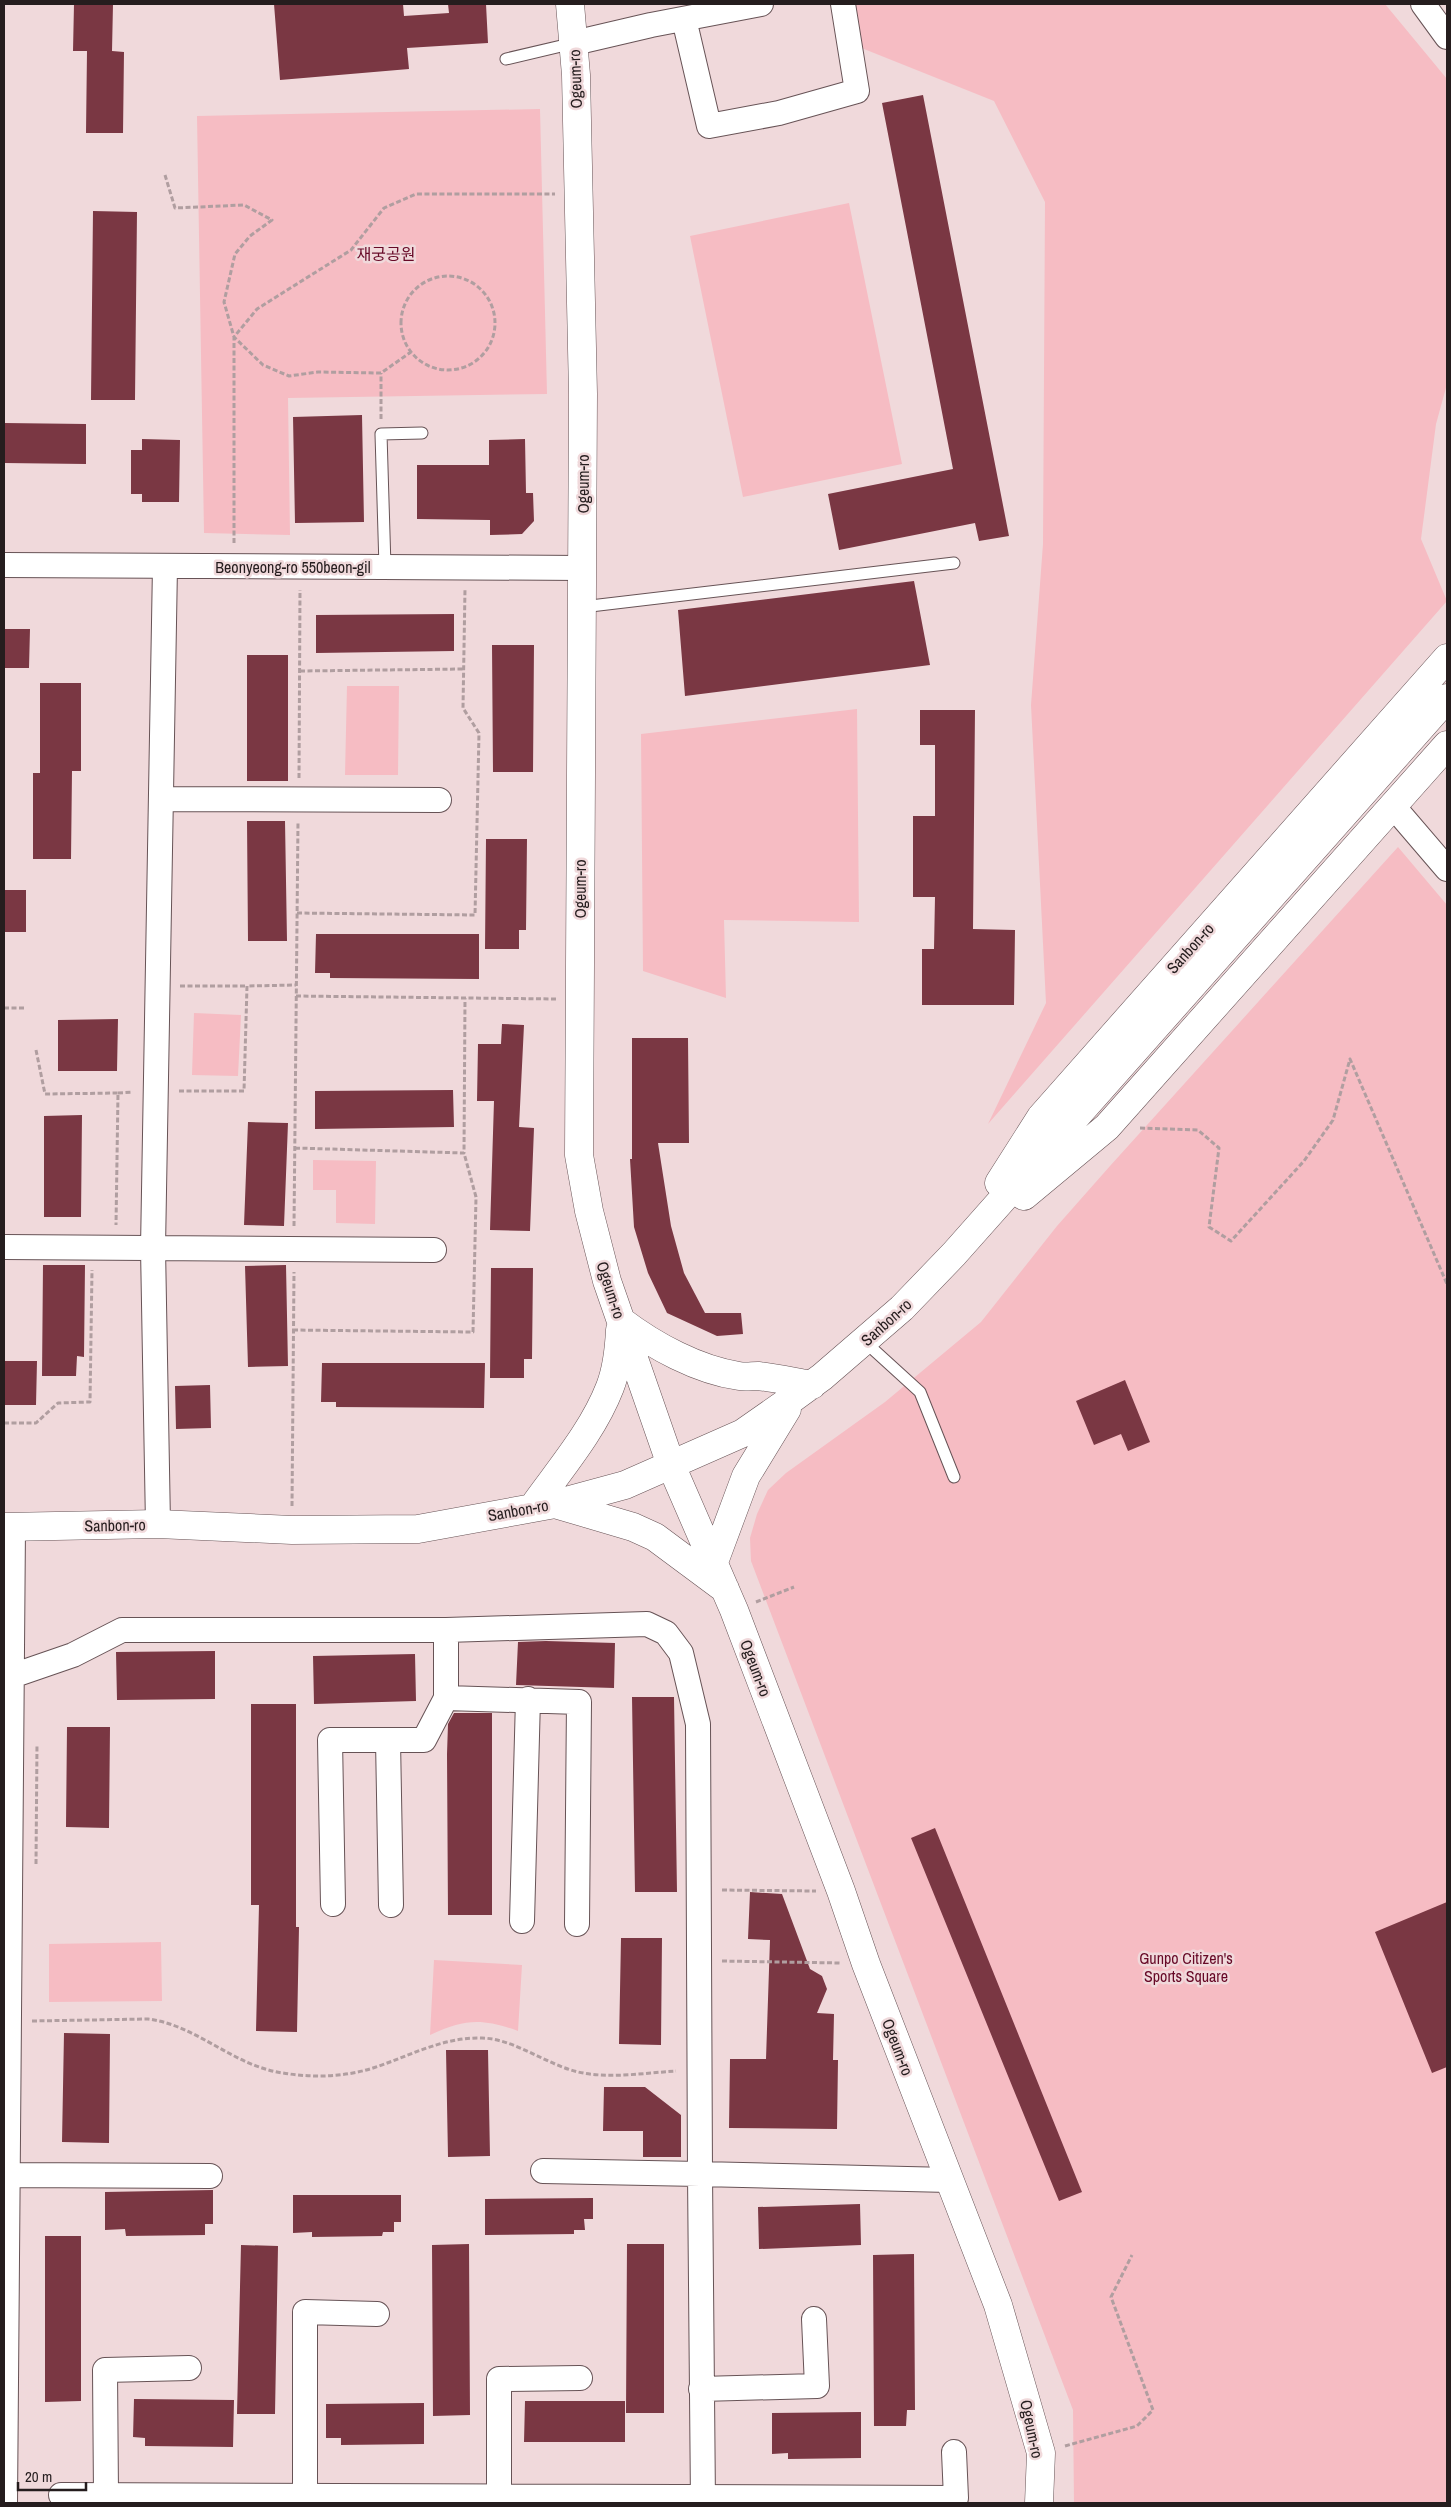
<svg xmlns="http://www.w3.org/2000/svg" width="1451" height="2507" font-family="'Archivo Narrow','Noto Sans KR',sans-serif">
  <rect width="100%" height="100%" fill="#f0d9db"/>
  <!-- green -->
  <path fill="#f6bcc3" d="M846 4H1385L1447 79V384L1436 424 1421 539 1447 601 988 1124 1046 1003 1031 705 1043 544 1045 202 994 101 849 43Z
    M540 109 547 394 288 398 290 535 204 533 197 116Z
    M849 203 902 464 743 497 690 236Z
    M347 686H399L398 775H345Z
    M857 709 859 922 724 920 726 998 643 971 641 734Z
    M1398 847 1447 905V2503H1074L1073 2410 751 1561 750 1538 757 1514 768 1490 786 1473 885 1402 981 1322 1057 1226 1110 1166Z
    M194 1013 241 1015 238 1076 192 1075Z
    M313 1160 376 1161 375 1224 336 1223V1190H313Z
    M161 1942 162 2001 49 2002V1944Z
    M434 1960 522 1965 518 2031C482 2018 464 2019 430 2035Z"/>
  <!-- building -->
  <path fill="#7a3743" d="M74 4H113L112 51 124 52 123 133H86L87 51H73Z
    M274 4H403L404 16 449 13 448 4H486L488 43 407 48 409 69 280 80Z
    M923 95 1009 536 979 541 975 523 839 550 828 494 953 469 882 103Z
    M93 211 137 212 135 400H91Z
    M362 415 364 522 295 523 293 417Z
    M4 423 86 424V464L4 463Z
    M142 439 180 440 179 502H142V494H131V450H142Z
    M525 439 526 493H533L534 521 522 534 490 535V520L417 519V465H489V440Z
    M914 581 930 665 685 696 678 610Z
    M454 614V651L316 653V615Z
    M4 629H30L29 668H4Z
    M492 645H534L533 772H493Z
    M247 655H288V781H247Z
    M40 683H81V771H72L71 859H33V773H40Z
    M920 710H975L973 929 1015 930 1014 1005H922V949H934L935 897H913V816H935V745H920Z
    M247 821H285L287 941H248Z
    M486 839H527L526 930H519V949H485Z
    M4 890H26V932H4Z
    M316 934H479V979L330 978V973H315Z
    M118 1019 117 1071H58V1020Z
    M502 1024 524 1025 519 1127 534 1128 530 1231 490 1230 494 1101H477L478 1044H501Z
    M632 1038H688L689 1143H658L671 1226 684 1273 705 1313H741L743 1334 717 1336 667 1313 648 1273 634 1227 630 1159H632Z
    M453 1090 454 1127 315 1129V1091Z
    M82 1115 81 1217H44V1116Z
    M248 1122 288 1123 284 1226 244 1225Z
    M43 1265H85L84 1357 77 1356 76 1376H42Z
    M286 1265 288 1366 248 1367 245 1266Z
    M491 1268H533L532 1359H524V1378H490Z
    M4 1361H37L36 1405H4Z
    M322 1363H485L484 1408 336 1407V1402H321Z
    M1125 1380 1150 1442 1128 1451 1121 1434 1094 1445 1076 1401Z
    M210 1385 211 1428 176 1429 175 1386Z
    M546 1641 615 1643 614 1688 516 1685 518 1642Z
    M215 1651V1699L117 1700 116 1652Z
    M415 1654 416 1701 314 1704 313 1656Z
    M632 1697H674L677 1892H635Z
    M251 1704H296V1927H299L297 2032 256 2031 259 1905H251Z
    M454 1713H492V1915H448L447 1754 448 1724Z
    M67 1727H110L109 1828 66 1827Z
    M935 1828 1082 2192 1059 2201 911 1838Z
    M750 1892 782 1894 810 1969 822 1976 827 1989 817 2013 834 2014 833 2060H838L837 2129 729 2128 730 2059H766L770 1940 748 1939Z
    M1447 1902V2067L1432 2073 1375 1932Z
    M621 1938H662L661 2045 619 2044Z
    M64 2033 110 2034 109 2143 62 2142Z
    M446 2050H488L490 2156 448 2157Z
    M604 2087H645L681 2115V2157H643V2131H603Z
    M213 2190V2224H205V2235L126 2236 125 2229 105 2230V2192Z
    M293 2195H401V2222H394V2232H383L382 2236 312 2237V2232L293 2233Z
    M593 2198V2219H584L585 2230H574V2234L485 2235V2199Z
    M860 2204 861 2245 759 2249 758 2207Z
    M45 2236H81V2401L45 2402Z
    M469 2244 470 2415 433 2416 432 2245Z
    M627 2244H664V2413H626Z
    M241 2245 278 2246 275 2414H237Z
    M914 2254 915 2410H907L906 2426H874L873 2255Z
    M134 2399 234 2400 233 2447 145 2446V2438L133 2437Z
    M525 2401H625V2442H524Z
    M424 2403V2444L341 2445V2438H326V2404Z
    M861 2412V2458L788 2459V2453L772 2454V2413Z"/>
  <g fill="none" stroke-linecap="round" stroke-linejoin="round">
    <defs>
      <path id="service" d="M506 59 574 43
        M385 567 381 434 422 433
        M582 607 954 563
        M864 1341 920 1392 954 1477"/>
      <path id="minor" d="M1423 4 1447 37
        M684 19 709 126 779 113 857 91 843 4
        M574 43 651 25 761 4
        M4 565 582 568
        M161 799 439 800
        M1393 806 1447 869
        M4 1247 434 1250
        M158 1524 153 1248 165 566
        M446 1630V1698L579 1702 577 1924
        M12 1676 73 1655 122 1630H446L647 1624 666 1633 681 1653 698 1724 700 2174 543 2171
        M388 1740 391 1905
        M333 1904 330 1740H424L446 1698
        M522 1921 528 1699
        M9 2175 210 2176
        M701 2389 817 2386 814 2319
        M61 2495 956 2498 954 2452
        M106 2495 105 2370 189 2368
        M305 2496V2312L377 2314
        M499 2497V2379L580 2378
        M5 2503 13 1527
        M703 2503 700 2174 949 2180"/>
      <path id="tertiary" d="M570 4 576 75 583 394 579 1155 589 1211 607 1281 671 1465 734 1610 841 1891 866 1964 998 2305 1041 2453 1039 2503
        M999 1183 1041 1117 1447 658
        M1024 1196 1107 1127 1447 745
        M621 1321C654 1346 698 1370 739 1376 745 1377 752 1376 758 1376 776 1378 794 1382 812 1385
        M555 1504 633 1527 655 1537 725 1589
        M533 1507C560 1469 593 1431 610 1387 617 1369 619 1350 620 1330
        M4 1527 158 1524 292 1530 418 1529 555 1504 625 1485 743 1433 793 1398 822 1377 902 1308 954 1254 1447 698
        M714 1562 746 1476 787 1409"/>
    </defs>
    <!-- service casing -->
    <use href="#service" stroke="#675356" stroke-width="13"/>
    <!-- minor casing -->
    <use href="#minor" stroke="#675356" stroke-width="26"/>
    <!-- tertiary casing -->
    <use href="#tertiary" stroke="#675356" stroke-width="29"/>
    <!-- path -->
    <path stroke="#b09ea0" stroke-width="3" stroke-dasharray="5 2.5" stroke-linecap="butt" d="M165 175 175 208 244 205 272 220 250 236 235 254 224 302 234 337 263 365 289 376 318 372 381 373 411 352
      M401 323a47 47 0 1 1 94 0a47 47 0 1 1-94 0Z
      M381 419V373
      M234 543V337L257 309 351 250 384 208 416 194H555
      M300 671 464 669
      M299 778 300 590
      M297 913 475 915 479 733 463 708 465 589
      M180 986H247
      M296 996 557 999
      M4 1008H25
      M36 1050 45 1094 118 1093 116 1225
      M179 1091H244L247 986 296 985
      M118 1093 133 1092
      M1140 1128 1198 1130 1219 1148 1209 1227 1231 1241 1304 1161 1333 1120 1350 1059 1447 1284
      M295 1148 464 1153 465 998
      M294 1226 298 822
      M293 1330 473 1332 476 1197 464 1153
      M4 1423H36L58 1403 90 1402 92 1270
      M292 1506 294 1272
      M756 1602 794 1587
      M36 1864 37 1744
      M722 1890 816 1891
      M722 1961 841 1963
      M32 2021 148 2019C197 2025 233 2066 283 2073 313 2078 345 2077 373 2068 410 2056 442 2037 482 2038 515 2039 545 2064 578 2072 609 2079 644 2073 676 2071
      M1065 2446 1137 2426 1153 2410 1111 2297 1132 2255"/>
    <!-- service -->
    <use href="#service" stroke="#fff" stroke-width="11"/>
    <!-- minor -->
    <use href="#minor" stroke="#fff" stroke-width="24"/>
    <!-- tertiary -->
    <use href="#tertiary" stroke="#fff" stroke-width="28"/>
  </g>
  <g text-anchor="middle" stroke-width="5" stroke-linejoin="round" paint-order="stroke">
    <!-- street labels -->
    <g font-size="16" fill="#251d1e" stroke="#f0d9db">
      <text transform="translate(575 79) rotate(-92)" y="6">Ogeum-ro</text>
      <text transform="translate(583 484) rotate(-90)" y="6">Ogeum-ro</text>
      <text x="293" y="573">Beonyeong-ro 550beon-gil</text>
      <text transform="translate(580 889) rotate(-90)" y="6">Ogeum-ro</text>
      <text transform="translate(1190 948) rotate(-48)" y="6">Sanbon-ro</text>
      <text transform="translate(611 1290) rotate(72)" y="6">Ogeum-ro</text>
      <text transform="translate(886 1322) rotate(-42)" y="6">Sanbon-ro</text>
      <text transform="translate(518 1510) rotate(-10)" y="6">Sanbon-ro</text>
      <text transform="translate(115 1525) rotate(-1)" y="6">Sanbon-ro</text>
      <text transform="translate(756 1668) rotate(69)" y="6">Ogeum-ro</text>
      <text transform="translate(898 2047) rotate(69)" y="6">Ogeum-ro</text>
      <text transform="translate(1032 2429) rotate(78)" y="6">Ogeum-ro</text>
    </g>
    <!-- park labels -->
    <g font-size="16" fill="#670927" stroke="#f0d9db">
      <text x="386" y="260">재궁공원</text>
      <text x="1186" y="1964">Gunpo Citizen's<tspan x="1186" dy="18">Sports Square</tspan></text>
    </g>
  </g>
  <!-- border -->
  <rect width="1451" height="2507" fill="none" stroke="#251d1e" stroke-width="10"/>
  <!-- scale -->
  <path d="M18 2482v8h68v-8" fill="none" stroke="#251d1e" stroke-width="2.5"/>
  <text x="25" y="2482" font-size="15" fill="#251d1e" stroke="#f0d9db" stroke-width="4" paint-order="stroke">20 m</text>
</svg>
